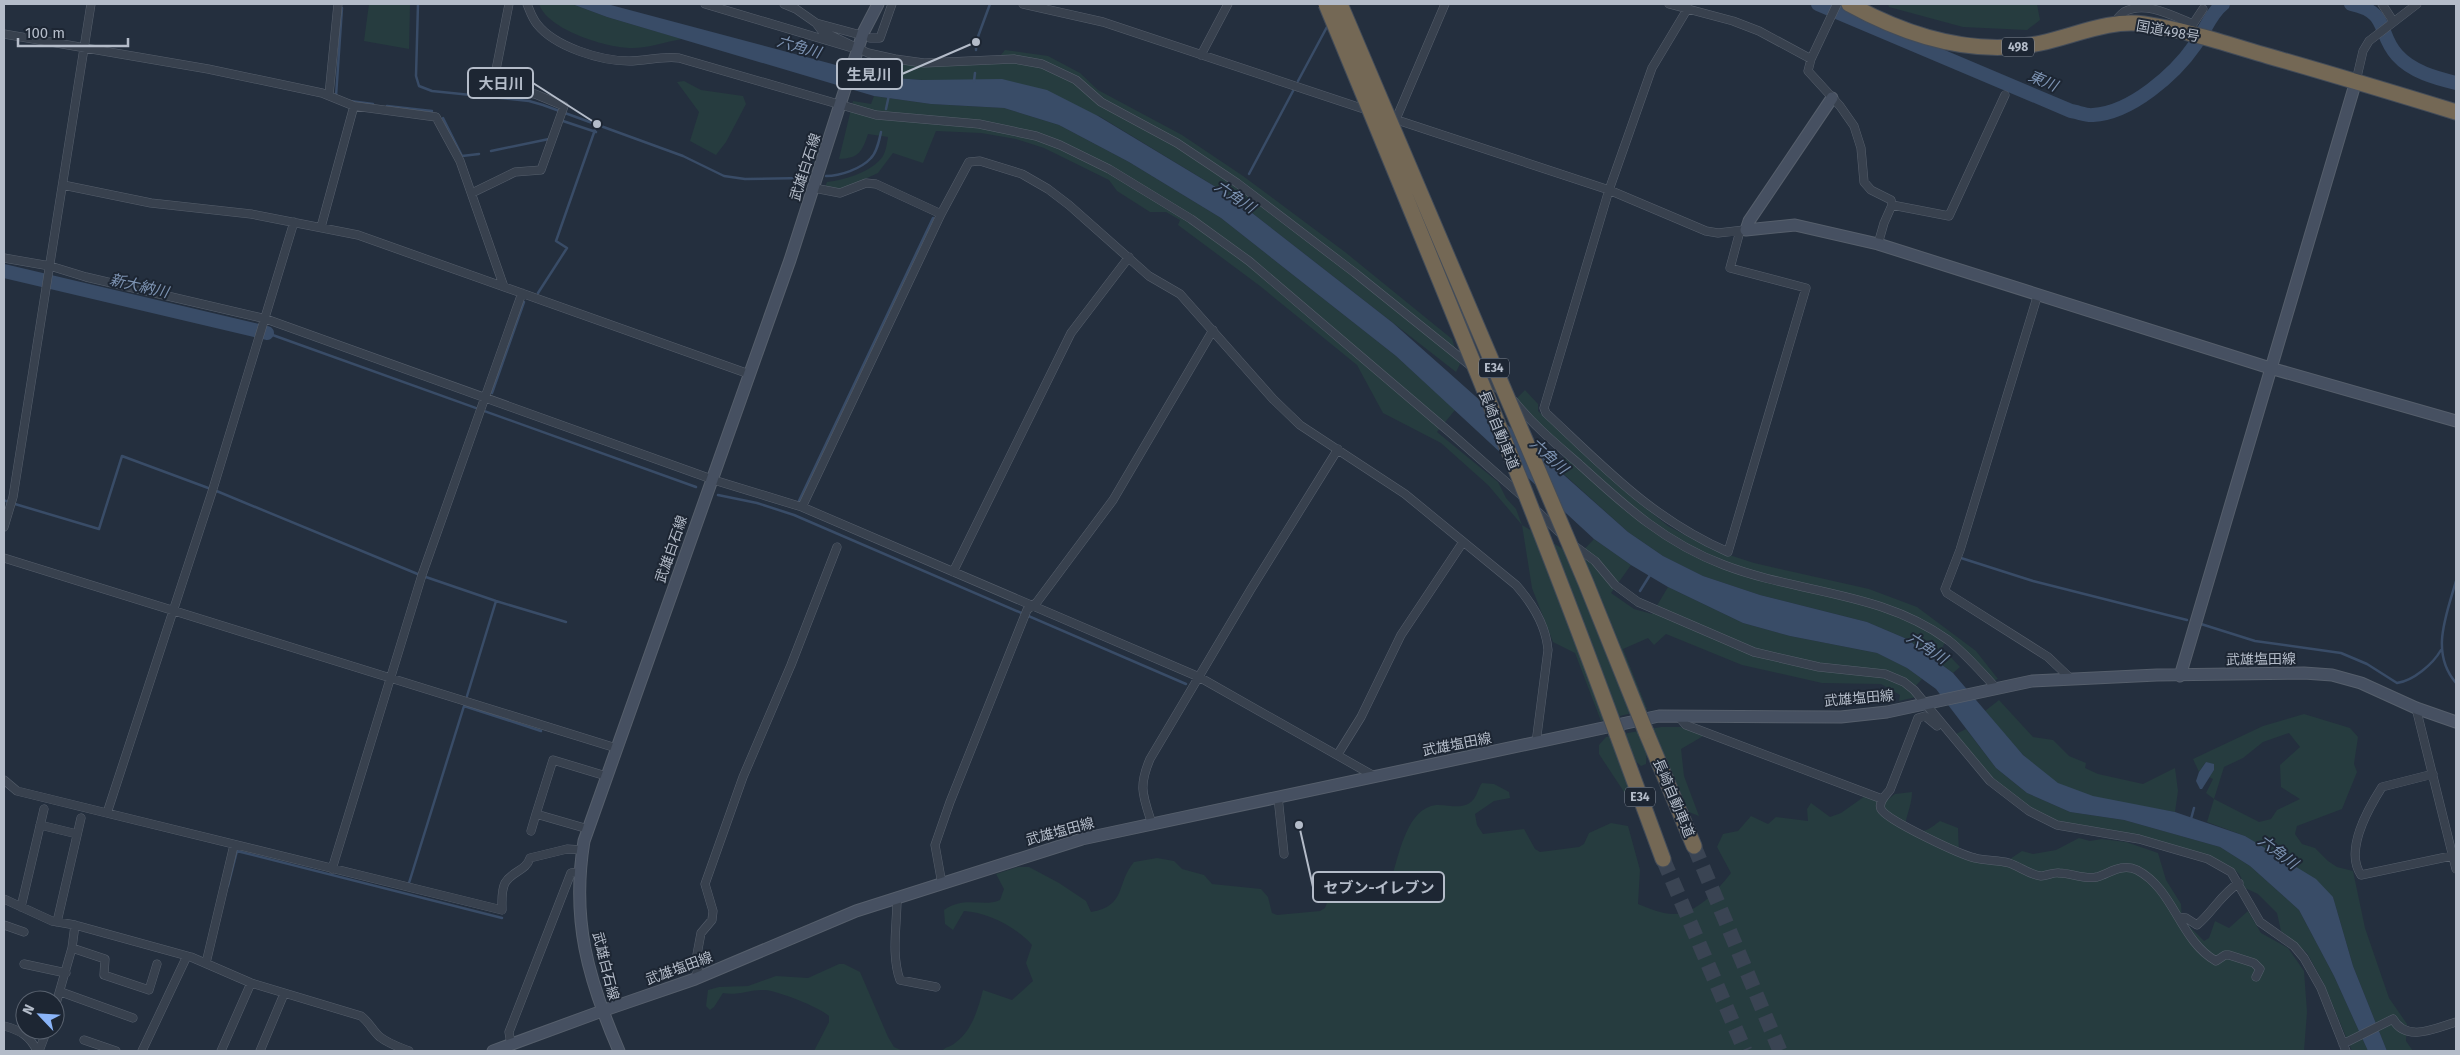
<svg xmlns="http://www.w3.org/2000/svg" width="2460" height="1055" font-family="'Fira Sans','Noto Sans JP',sans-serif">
  <rect width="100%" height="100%" fill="#242f3e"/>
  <!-- green -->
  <path fill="#263c3f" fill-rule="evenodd" d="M369 4H410L409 49 364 41Z
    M539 4H572L607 17 682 39C665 42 646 49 629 48 604 47 547 29 539 4Z
    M1888 4H2037L2040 20 2027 30 1963 27 1889 7Z
    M1005 50 1048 56 1080 73 1098 90 1182 135 1243 176 1345 252 1452 339 1460 364 1456 372 1229 195 1099 116 922 80 881 77 889 56 920 60 1000 56Z
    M684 81 701 90 743 96 746 104 726 142 716 155 690 141 699 112 677 82Z
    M874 96 931 104 1004 108 1059 125 1129 162 1221 218 1396 356 1455 410 1437 432 1498 482 1506 498 1516 509 1522 525 1577 557 1594 539 1631 565 1611 593 1634 609 1652 614 1668 587 1743 623 1790 636 1877 653 1907 668 1922 679 1911 691 1916 697 1899 701 1900 695 1881 684 1822 683 1742 665 1666 634 1654 645 1648 638 1623 649 1647 709 1601 721 1575 653 1553 642 1532 588 1522 525 1488 485 1441 443 1383 413 1357 365 1260 286 1178 225 1180 220 1166 212H1150L1117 191 1109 180 1044 148 1016 139 981 133 936 131 923 163 893 153 878 173 843 189 825 187 827 182C845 180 872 172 883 156 886 151 887 143 888 137L868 134C862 152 859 158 839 159L853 101 871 104Z
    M1525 390 1538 404V411L1621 488 1668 526 1711 549 1754 563 1869 589 1917 607 1976 651 1998 679 1993 681 1948 637 1942 648 1960 667 1953 673 1907 639 1867 622 1760 595 1703 576 1663 556 1628 532 1557 468 1568 450 1530 417 1516 399Z
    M1999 700 2033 737 2053 740 2069 756 2086 763 2085 768 2098 774 2143 784 2175 768 2178 791 2175 812C2137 805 2093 801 2059 784 2031 769 2005 734 1985 711Z
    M2304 714 2350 728 2358 737 2354 764 2357 772 2342 809 2297 826 2295 834 2302 844 2315 848 2328 861 2337 867 2353 871 2365 928 2389 998 2407 1024 2406 1041 2413 1051H2387L2353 966 2333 897 2245 836 2207 822 2214 799 2206 793 2213 779 2209 777 2214 770 2206 762 2199 772 2193 759 2263 726ZM2289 733 2300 747 2280 765 2281 787 2300 799 2277 810 2271 819 2259 822 2214 799 2224 767 2243 758 2263 742Z
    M1661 727H1681L1705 735 1681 749 1684 776 1699 816 1689 812 1660 746 1653 743 1647 747 1646 764 1641 766 1624 751 1632 794 1626 795 1599 754V745L1606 737Z
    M1966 729 1996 768 2027 793 2070 812 2124 820 2220 847 2250 866 2299 910 2334 976 2368 1051H2352L2323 982 2307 953 2281 931 2277 913 2258 894 2245 888C2243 884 2242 878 2239 874 2226 855 2137 835 2111 830 2084 824 2059 825 2034 811 2001 793 1979 763 1956 734Z
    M1482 783 1494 784 1509 792 1510 798 1494 801 1475 814 1477 825 1483 834 1524 829 1535 849 1540 852 1579 847 1584 844 1589 833 1611 823 1628 826 1640 870 1638 904C1646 907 1655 911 1664 913 1692 920 1716 892 1731 873L1717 847 1723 834 1738 831 1751 816 1768 824 1776 817 1808 821 1807 809 1811 803 1830 817 1841 813 1865 796 1871 795 1886 801 1895 794 1912 792C1912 804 1907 813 1905 825 1924 834 1924 833 1940 821L1958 828 1959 857 2004 863 2022 851 2033 854 2056 850 2079 838 2090 841 2102 839 2126 842 2158 853 2166 880 2181 904 2182 919 2204 941 2209 938 2215 921 2229 928 2248 911 2261 933 2288 948 2304 971 2307 1012 2304 1051H942C946 1046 951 1047 955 1043 972 1031 978 1009 983 990L1012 1000 1033 981 1026 963 1032 945C1018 928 987 912 964 911L953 930 945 924 944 910C966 895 982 908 1000 900L1004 889 996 874 1018 867H1029L1059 883 1086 901 1091 912C1127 906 1116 883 1134 862L1157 858 1174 861 1182 869 1204 875 1212 884 1261 889 1268 897 1272 913 1277 915 1320 911 1325 908 1333 886 1338 881 1360 875 1366 876 1375 884 1393 873C1400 851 1408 808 1436 805 1449 804 1463 811 1473 800 1477 796 1478 788 1482 783Z
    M839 964H844L860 972 888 1037 894 1047 903 1051H814L829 1022V1016C819 1007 778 991 765 990 750 989 738 996 723 993L714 1007 710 1010 706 1006 708 990 719 987 748 986 776 976 808 978Z"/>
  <!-- water -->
  <path fill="#394c67" d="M572 4H607L881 77 922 80 1002 79 1047 90 1098 116 1229 195 1393 323 1628 532 1663 556 1703 576 1760 595 1867 622 1907 639 1953 673 2023 755 2058 783 2093 796 2175 812 2245 836 2316 879 2333 897 2353 966 2387 1051H2368L2334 976 2299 910 2250 866 2220 847 2124 820 2070 812 2027 793 1996 768 1936 689 1907 668 1877 653 1790 636 1743 623 1668 587 1631 565 1594 539 1396 356 1221 218 1129 162 1059 125 1004 108 931 104 874 96 607 17Z
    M2206 762 2214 764V770L2202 789H2200L2196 781 2199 772Z"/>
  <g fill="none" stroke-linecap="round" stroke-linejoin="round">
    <!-- stream -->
    <path stroke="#394c67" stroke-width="2.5" d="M418 4 416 76 419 86 432 91 529 101 543 105 683 156 724 176 745 179 804 178
      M2354 4H2355
      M976 50V42L990 4
      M974 81 975 73
      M1298 81 1328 25
      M336 96 342 8
      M350 101 373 104
      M387 106 432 111
      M886 109 889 95
      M443 118 462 156 479 154
      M563 121 596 132
      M491 151 549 139
      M1249 174 1293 91
      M826 176C840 176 861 169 871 158 877 152 879 141 881 132
      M538 293 567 248 556 241 597 124
      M267 333 696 487
      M492 393 524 302
      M718 495 757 503 794 515 1186 684
      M4 500 8 502
      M798 503 933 218
      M15 504 99 529 122 456 219 492 420 575 496 601 566 622
      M1961 558 2033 581 2187 620
      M2456 581C2446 616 2430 653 2456 683
      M1640 591 1650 575
      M2201 624 2255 641 2341 653 2367 664 2397 683C2413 681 2433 664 2441 650
      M467 696 496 601
      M2191 819 2194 808
      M409 883 464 706 541 731
      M228 886 237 851 502 918"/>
    <!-- river -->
    <path stroke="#394c67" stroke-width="14" d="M1818 4 2071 111C2078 112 2087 116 2093 115 2131 113 2175 74 2195 45 2205 31 2210 14 2223 4
      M2351 4C2390 12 2377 33 2397 55 2412 72 2436 78 2456 83
      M4 271 267 333"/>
    <!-- highway-tunnel -->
    <path stroke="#3a4453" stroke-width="15" stroke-dasharray="15 8" stroke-linecap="butt" d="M1694 846 1780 1051
      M1663 859 1745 1051"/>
    <defs>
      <path id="street" d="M527 4C530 11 532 18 537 24 555 47 601 61 629 61 646 61 661 56 679 58L876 115 979 124 1036 136 1060 145 1109 169 1191 219 1249 261 1453 435 1522 496
        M705 4 849 47
        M784 4 796 9 816 23 857 34
        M1023 4 1103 22 1370 111
        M1669 4 1733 21 1759 31 1811 59
        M1837 4 1811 59 1808 71 1840 106 1854 126 1861 148 1864 182 1871 190 1891 200 1892 205 1949 216 2005 95
        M2382 4 2393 21
        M1688 8 1652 68 1609 190 1544 408 1546 413C1605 468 1652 519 1728 552L1806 288 1730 268 1740 231
        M816 23 822 31 868 53 895 59 924 63 1014 59 1042 64 1076 80 1101 102 1177 143 1237 183 1355 273 1472 367
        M2113 24C2116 20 2120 15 2124 12 2145 0 2173 16 2193 24L2191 33
        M2193 24 2203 9
        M4 34 208 69 322 93 354 106 436 117 460 161 504 287
        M870 38H880L892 4
        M1201 55 1228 4
        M2356 81 2363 51 2369 41 2417 4
        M329 95 338 4
        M1388 117 1609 190 1706 231 1718 233 1744 230
        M1396 119 1445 4
        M63 185 151 203 251 214 358 235 749 374
        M814 188 840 193 866 183 876 184 941 214 969 162 980 161 1022 174 1048 189 1069 205 1149 276 1180 294 1273 399 1300 425 1405 494 1516 585C1532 603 1546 626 1548 650L1536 743
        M472 193 515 172 541 170 563 109 564 106 535 94 492 90 509 4
        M321 227 354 106
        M1878 244 1884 223 1892 205
        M4 258 50 266 86 277 266 319 717 481 802 507 1199 677 1374 776
        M2038 294 1960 550 1945 589 1947 593 2048 657 2071 679
        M1481 375 1501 391
        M1514 401C1533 425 1556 444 1579 464 1625 506 1665 543 1724 565 1800 594 1880 591 1948 640 1966 654 1981 672 1997 689
        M802 507 941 214
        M1534 508 1560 533
        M4 527 13 497 91 4
        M1572 544 1595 561 1615 585 1638 602 1754 652 1819 667 1885 674 1904 682 1914 690 1990 781 2029 811 2057 825 2139 839 2208 859 2231 872 2260 922 2294 946 2304 958 2321 988 2346 1051
        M4 558 616 748
        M953 572 1071 333 1129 257
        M2416 708 2456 869
        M1678 716 1686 725 1882 799
        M1937 726 1925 716 1918 718 1890 790C1886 795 1878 802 1881 809 1886 820 1961 855 1975 858 1986 861 1998 860 2009 863 2019 866 2030 875 2041 876 2047 876 2053 872 2059 873 2072 873 2084 880 2097 877 2110 873 2122 863 2137 870 2174 889 2180 941 2216 961L2225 955H2229L2254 963 2260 969 2256 977
        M1338 754 1361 717 1401 635 1463 542
        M2433 774 2382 787C2368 809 2344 850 2361 875L2456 855
        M4 780 17 791 502 910C502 901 501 891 505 883 512 871 526 871 530 858L567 849 583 850
        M1278 797 1284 854
        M107 813 212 492 294 222
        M1152 824C1143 796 1138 787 1150 759L1251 589 1338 449
        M40 825 77 834
        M588 829 536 814 553 760 606 776
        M531 831 536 814
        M332 869 422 575 522 293
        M942 884 935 845 950 802 1027 610 1037 602 1113 500 1213 330
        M4 899 52 921 75 925 191 957 251 983 361 1016C369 1022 373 1031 380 1037 389 1044 399 1047 409 1051
        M897 899C897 925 891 955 900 980L936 987
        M21 907 44 809
        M2178 917 2186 918 2197 925C2212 913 2222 893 2239 883
        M57 922 81 818
        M4 925 24 932
        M72 948 105 959 104 975 149 990 157 964
        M206 963 234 845
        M24 964 66 973
        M695 979 699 966 696 960 701 933 712 920 713 911 705 884 743 777 791 665 837 547
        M61 992 133 1018
        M55 1007 72 948 75 925
        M4 1026C20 1030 30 1036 37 1051
        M84 1040 116 1051
        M511 1044 509 1032 571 873 579 872
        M2343 1044 2393 1019C2406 1043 2436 1028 2456 1022
        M39 1051 47 1030
        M142 1051 187 956
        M221 1051 251 983
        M260 1051 284 994"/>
      <path id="secondary" d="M1832 98 1749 221 1746 230 1795 225 1878 244 2270 368 2456 421
        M2180 676 2356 81
        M493 1051 602 1011 695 979 856 911 1082 839 1659 716 1841 717 1887 712 2032 681 2157 675 2304 673 2332 675 2361 683 2416 708 2456 722
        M619 1051C588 979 571 920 584 841L790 260 863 33 878 4"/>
      <path id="highway" d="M1849 4C1907 36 1974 57 2041 43 2074 36 2110 19 2144 24 2186 30 2227 44 2268 56 2331 74 2394 93 2456 112
        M1646 732 1694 846
        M1617 734 1663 859"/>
    </defs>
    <!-- street casing -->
    <use href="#street" stroke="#565f6c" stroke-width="9"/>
    <!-- secondary casing -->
    <use href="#secondary" stroke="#565f6c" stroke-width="13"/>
    <!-- highway casing -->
    <use href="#highway" stroke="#434c59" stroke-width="17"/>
    <!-- street -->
    <use href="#street" stroke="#38414e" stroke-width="8"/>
    <!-- secondary -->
    <use href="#secondary" stroke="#465061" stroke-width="11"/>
    <!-- highway -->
    <use href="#highway" stroke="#746855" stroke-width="15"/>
    <defs>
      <path id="highway-bridge" d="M1326 4C1426 246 1527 488 1617 734
        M1340 4 1586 583 1646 732"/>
    </defs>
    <!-- highway-bridge casing -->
    <use href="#highway-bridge" stroke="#434c59" stroke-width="17" stroke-linecap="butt"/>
    <!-- highway-bridge -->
    <use href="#highway-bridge" stroke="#746855" stroke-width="15"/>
  </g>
  <g text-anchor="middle" stroke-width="4" stroke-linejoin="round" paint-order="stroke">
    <!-- shield labels -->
    <g fill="#1d2633" stroke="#878f9c" stroke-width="1">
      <rect x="2002" y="37.5" width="32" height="19" rx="4"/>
      <rect x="1479" y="358.5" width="30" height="19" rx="4"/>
      <rect x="1625" y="787.5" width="30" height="19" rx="4"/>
    </g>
    <g font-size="12" font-weight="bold" fill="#b4bcc9">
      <text x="2018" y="51">498</text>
      <text x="1494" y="372">E34</text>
      <text x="1640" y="801">E34</text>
    </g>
    <!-- street labels -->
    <g font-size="14" fill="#b4bcc9" stroke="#1d2633">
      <text transform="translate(2168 31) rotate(10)" y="5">国道498号</text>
      <text transform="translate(805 167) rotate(-72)" y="5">武雄白石線</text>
      <text transform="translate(1499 430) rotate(68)" y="5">長崎自動車道</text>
      <text transform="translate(671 549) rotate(-71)" y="5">武雄白石線</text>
      <text transform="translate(2261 659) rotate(-1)" y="5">武雄塩田線</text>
      <text transform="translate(1859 698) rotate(-5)" y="5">武雄塩田線</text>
      <text transform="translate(1457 744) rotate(-11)" y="5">武雄塩田線</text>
      <text transform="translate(1674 798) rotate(67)" y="5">長崎自動車道</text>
      <text transform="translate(1060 831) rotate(-15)" y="5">武雄塩田線</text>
      <text transform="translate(606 966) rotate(76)" y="5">武雄白石線</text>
      <text transform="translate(679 968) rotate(-20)" y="5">武雄塩田線</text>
    </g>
    <!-- water labels -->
    <g font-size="15" font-style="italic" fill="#7c92b1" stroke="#1d2633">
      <text transform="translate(799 47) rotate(16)" y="5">六角川</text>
      <text transform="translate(2043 81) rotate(23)" y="5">東川</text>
      <text transform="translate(1235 197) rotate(34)" y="5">六角川</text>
      <text transform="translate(139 286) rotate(13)" y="5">新大納川</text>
      <text transform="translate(1549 456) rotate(42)" y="5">六角川</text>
      <text transform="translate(1927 648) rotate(33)" y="5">六角川</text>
      <text transform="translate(2278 852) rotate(37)" y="5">六角川</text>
    </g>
  </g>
  <!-- callouts -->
  <path fill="none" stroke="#b4bcc9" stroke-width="2" d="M976 42L902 74M597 124L533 83M1299 825L1313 887"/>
  <g fill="#b4bcc9" stroke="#1d2633" stroke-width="2">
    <circle cx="976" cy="42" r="5"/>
    <circle cx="597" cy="124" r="5"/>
    <circle cx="1299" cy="825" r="5"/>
  </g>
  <g fill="#1d2633" stroke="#b4bcc9" stroke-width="2">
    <rect x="837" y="59" width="65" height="30" rx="5"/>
    <rect x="468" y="68" width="65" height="30" rx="5"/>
    <rect x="1313" y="872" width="131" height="30" rx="5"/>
  </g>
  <g font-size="15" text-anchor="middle" font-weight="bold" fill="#b4bcc9">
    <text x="869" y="80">生見川</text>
    <text x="501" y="89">大日川</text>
    <text x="1379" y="893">セブン-イレブン</text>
  </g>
  <!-- border -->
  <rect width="2460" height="1055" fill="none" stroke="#b4bcc9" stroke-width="10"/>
  <!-- north arrow -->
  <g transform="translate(40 1015) rotate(295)"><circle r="24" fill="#1d2633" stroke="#59626f"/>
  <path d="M0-4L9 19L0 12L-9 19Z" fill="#8ab4f8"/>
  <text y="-8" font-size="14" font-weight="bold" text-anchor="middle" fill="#b4bcc9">N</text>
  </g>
  <!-- scale -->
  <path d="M18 38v8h110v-8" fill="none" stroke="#b4bcc9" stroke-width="2.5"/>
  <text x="25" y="38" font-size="15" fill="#b4bcc9" stroke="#1d2633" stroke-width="4" paint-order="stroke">100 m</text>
</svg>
